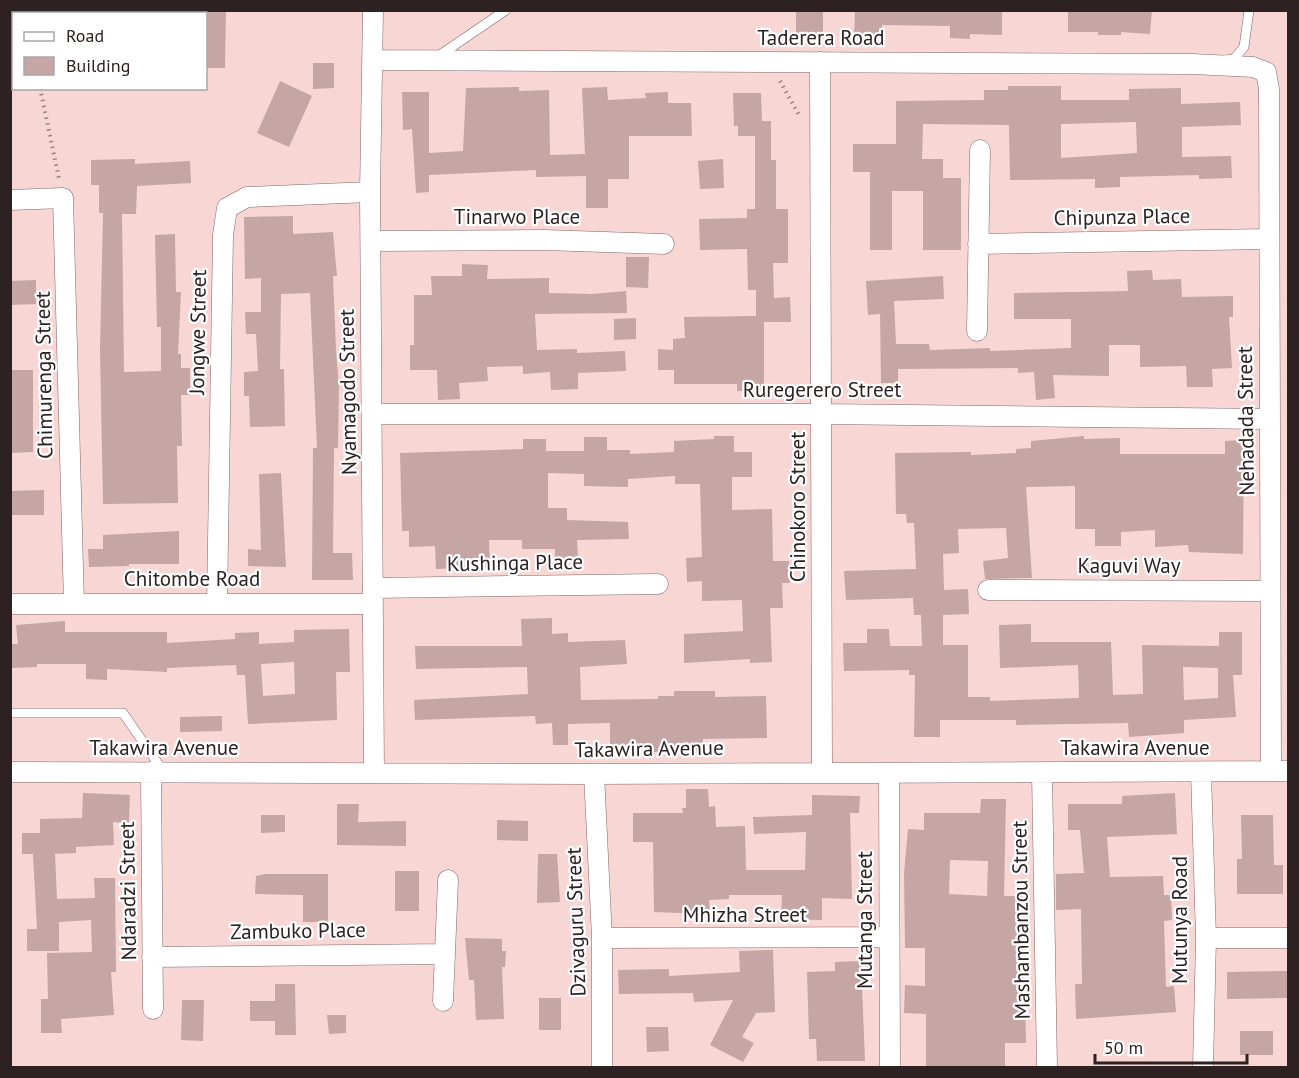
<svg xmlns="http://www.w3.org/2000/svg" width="1299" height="1078" font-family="'PT Sans',sans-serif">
  <rect width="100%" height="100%" fill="#f7d6d4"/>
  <!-- building -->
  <path fill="#c5a6a4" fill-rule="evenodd" d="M207 10H226L225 68H207Z
    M796 10H823V36H796Z
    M855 10H1002V35L970 34V39L950 38V26L882 25V37L854 36Z
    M1068 10H1152L1150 34 1121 32V35H1098V32H1068Z
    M313 63H334V88L313 89Z
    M280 81 312 96 289 147 257 133Z
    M1008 86H1061V100H1129V89L1181 88V104L1240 102 1241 125 1182 127V157L1231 156 1232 178 1199 179V175L1120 177V187L1095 188V179L1010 180 1009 125 923 124 922 159H943V178H961V250H923V191H892V250H870V172H853V144H896V101L984 100V90H1008ZM1136 122 1137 153 1061 158V124Z
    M519 87V91L549 90 550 155 585 154 582 88 607 87 608 100 646 98 645 93 668 92V103H691L692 136H629V179H608V208H586V176L536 177V170L429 175V192L416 193 412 129 403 130 402 92H429V153L463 151 466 88Z
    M733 93H761L762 121H771V160H776V209H788V263H773L774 298 790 297 791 322H764V391H737V384H674V370H658V349L673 350V339L685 338 684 317 756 316V290H748L747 249 700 250 699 219 747 218V209H755V136H738V126H734Z
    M135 159V164L190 161 191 183 137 186 136 214H122L124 372 161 371V327H157L155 235 175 234 176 292H181L178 354H181V368H190V395H181L182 446H177L178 503 103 504 100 350 103 213H99V185H91V160Z
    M723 159 724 188 700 189 698 161Z
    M293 216V234L333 232 337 276H333L336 350 339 386 338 448H334L333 553H352L353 580H312L313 448H317L310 293 281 294 280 369H284L285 426 250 427 249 396H244V372L258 371 256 334H246L245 312H261V278L245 279 244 217Z
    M626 257H649L648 288 626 287Z
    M462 264 488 265 487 279 549 278V293L592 294 626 291 627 313 535 314 537 350 577 349V353L625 351 626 371 578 373V389L551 390 550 372 523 374V366L487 367 488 381 459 383 460 399 438 400 437 370H410V345H414V295H432L431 276H462Z
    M1152 270 1153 280 1181 279 1182 297 1233 296V317H1229L1232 368 1212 369 1213 387H1187L1186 366 1140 367V345H1109V376L1053 375 1055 398 1036 400 1034 372 1018 373V368L898 369V383H881L880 314 868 315 866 281 943 276 944 299 894 301 896 344H929L930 350 990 348V351L1071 348V319H1014V293L1128 291 1127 271Z
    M36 280V304L10 305V281Z
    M636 318V339L614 340V319Z
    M10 370H33V452L10 453Z
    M714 436H734V452H752V477H732V510L772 509 773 561H789L790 583H782L783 608H770L772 662 750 663V659L684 663V634L743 631 742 600 702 601V581L687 582 686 558 702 557 700 484H675V476L628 479V487L584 486V474L548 473V508H567V520L628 522 629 539 577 540 578 558 555 559V549H522V540H489L490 567 436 569 435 546 409 547V531H402L400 453 523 449V439H546V451H584V437H607V450H630V454L674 452V441L714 439Z
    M1084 436V439L1120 438V454H1225V441L1244 440 1243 554 1189 552 1188 545 1155 547V530L1121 532V546H1095V529H1075V486L1026 487 1032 578 985 579 983 561 1008 558 1006 528 958 529 959 553 943 554 944 590 968 589 969 614 943 615V645H968V697H990V701L1079 698 1078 665 1000 668 999 625 1031 624V642H1111L1113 695 1143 694 1142 645 1219 646V632H1242V675H1233L1236 717 1184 720V733L1129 737 1128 723 1016 725V720H940V737H914L915 675H909V670L844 671 843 643H867V629H889L890 646H922L921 615H914L913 598 846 600 844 571 916 569 914 523H907L906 514H896L895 453 971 452V455L1016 453V449L1031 448V441ZM1183 667 1218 668V698L1184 700Z
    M281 473 286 567 248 566V549L261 550 259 474Z
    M44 490V515H10V491Z
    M179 531V564H129V566L89 567 88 549H103V535Z
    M552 618V634L568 633V642L625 640 627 664 580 667 581 700 658 699V696H674V691H715V697L766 696 767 738 703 739V752H646V745H610V723L568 724V745H553L552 723 536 724 535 716 415 720 414 700 528 694 527 667 416 669 415 646H522L521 619Z
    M65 621V632H167V643L235 639V633L259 632V644L294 642V630L349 629 350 672H336L337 720 248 724 245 675H237L236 665 167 668V672L107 669V680L86 679V664H37V667L10 668V644H18L16 625ZM294 662 295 694 263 696 261 664Z
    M222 716V731L180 732V717Z
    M686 789H708L709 807 715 806 716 827 745 826 746 870H805L806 832 754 834 753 817 812 815V795L860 796 859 813H850L852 899 822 898V920L781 919 782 895H729V899L709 900 710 914 654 912 653 842H633V813H683L682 808H686Z
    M83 793 130 795 129 823 113 822 114 845 76 847V853L55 854 57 899 95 898 94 878H115L116 972H111L114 1015 61 1019 62 1033H41V999H48L47 953 92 952 91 920 59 922V951H27V929H37L33 854H22V833H40V819L82 818Z
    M1175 793 1177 834 1107 837 1110 877 1163 876 1164 895H1171L1172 920 1164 921 1166 987 1174 986 1176 1012 1076 1019 1075 984H1082L1081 909 1056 910V874L1084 873 1080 830H1068V804H1122V796Z
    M981 799H1006L1004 896H1021L1019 954H1024L1026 1043H1005V1068H926V1014L904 1013 905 985 925 986V948H905L904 873 908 829 924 830V813H980ZM950 860 988 861 987 896 949 894Z
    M337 804H359L358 822 406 821V846L337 845Z
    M261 815H285V832L261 833Z
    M1241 815H1273L1274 865H1283V894H1237V859H1242Z
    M497 820 528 821V841L497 840Z
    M538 854H557L560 902 537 903Z
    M395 871H419V911H395Z
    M265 874H328V922H303V895L255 894 256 876Z
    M465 938 502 939V951H506L505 967H502L504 1019 476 1020 474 980H469Z
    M773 950 775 1012 756 1013 742 1037 754 1043 743 1062 710 1045 733 1000 694 1002 693 993 619 994 618 970 669 969V976L740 972 739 951Z
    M861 961 865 1061H817L816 1039H809L807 972 835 971V962Z
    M1288 971V998L1227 999V972Z
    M275 984H295L296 1035H275V1021H250V1001H275Z
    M539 998H561V1030H539Z
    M182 1000H204L203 1041 181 1040Z
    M327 1015H346V1033L329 1034Z
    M646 1027H668L669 1051 647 1052Z
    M1240 1031H1273V1055H1240Z"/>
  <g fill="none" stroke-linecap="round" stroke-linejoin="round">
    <defs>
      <path id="service" d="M437 57 506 10
        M1225 60 1234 59 1244 47 1249 10
        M10 713H123L163 771"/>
      <path id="minor" d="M373 10 370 192 374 773
        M374 60 1193 64 1253 67 1266 72 1269 89 1271 771
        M820 62 822 772
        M10 200 63 198 74 604
        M371 241 544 240 664 244
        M978 244 1268 239
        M977 331 980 150
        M373 414H822L1270 419
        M373 588 658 584
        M988 590 1270 591
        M217 603 223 235 227 208 247 197 370 192
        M10 604H373
        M10 772 594 774 1288 771
        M151 772 153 1009
        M1201 772 1206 938 1203 1068
        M889 773 890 1068
        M1042 773 1047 1068
        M594 774 602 938V1068
        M602 938 889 937
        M1206 938H1288
        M152 957 444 954
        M443 1001 448 880"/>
      <path id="tertiary" d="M16 14 27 10"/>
    </defs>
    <!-- service casing -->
    <use href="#service" stroke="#836665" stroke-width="10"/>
    <!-- minor casing -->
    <use href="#minor" stroke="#836665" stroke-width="21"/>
    <!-- tertiary casing -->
    <use href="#tertiary" stroke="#836665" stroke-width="26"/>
    <!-- path -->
    <path stroke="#97807f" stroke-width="4" stroke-dasharray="1.5 4.5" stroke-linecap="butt" d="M780 81 800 117
      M40 88 59 179"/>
    <!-- service -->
    <use href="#service" stroke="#fff" stroke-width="9"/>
    <!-- minor -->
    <use href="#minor" stroke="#fff" stroke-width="20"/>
    <!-- tertiary -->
    <use href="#tertiary" stroke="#fff" stroke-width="24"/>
  </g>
  <g text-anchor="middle" stroke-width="4.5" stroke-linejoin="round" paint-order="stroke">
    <!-- street labels -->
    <g font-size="21" fill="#2d2121" stroke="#fff">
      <text x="821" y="45">Taderera Road</text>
      <text x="517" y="224">Tinarwo Place</text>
      <text transform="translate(1122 217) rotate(-1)" y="7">Chipunza Place</text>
      <text transform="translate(198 332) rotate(-89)" y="7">Jongwe Street</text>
      <text transform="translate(44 375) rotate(-91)" y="7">Chimurenga Street</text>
      <text x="822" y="397">Ruregerero Street</text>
      <text transform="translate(348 392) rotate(-91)" y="7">Nyamagodo Street</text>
      <text transform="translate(1246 421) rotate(-91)" y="7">Nehadada Street</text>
      <text transform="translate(798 507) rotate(-90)" y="7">Chinokoro Street</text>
      <text transform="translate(515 563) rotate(-1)" y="7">Kushinga Place</text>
      <text x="1129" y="573">Kaguvi Way</text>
      <text x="192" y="586">Chitombe Road</text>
      <text x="164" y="755">Takawira Avenue</text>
      <text x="1135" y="755">Takawira Avenue</text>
      <text transform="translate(649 749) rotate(-1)" y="7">Takawira Avenue</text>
      <text transform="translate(128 891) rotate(-91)" y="7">Ndaradzi Street</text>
      <text x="745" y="922">Mhizha Street</text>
      <text transform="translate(865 920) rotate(-90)" y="7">Mutanga Street</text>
      <text transform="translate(1021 920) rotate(-91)" y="7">Mashambanzou Street</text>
      <text transform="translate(1180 920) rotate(-90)" y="7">Mutunya Road</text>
      <text transform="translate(576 922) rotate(-92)" y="7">Dzivaguru Street</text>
      <text transform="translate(298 931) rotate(-1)" y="7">Zambuko Place</text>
    </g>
  </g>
  <!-- border -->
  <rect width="1299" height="1078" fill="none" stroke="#2d2121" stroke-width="24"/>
  <!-- legend -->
  <rect x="12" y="12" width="195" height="78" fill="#ffffff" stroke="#aba6a6" stroke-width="1.5"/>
  <rect x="24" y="32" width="30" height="9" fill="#ffffff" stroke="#aba6a6" stroke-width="1.5"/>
  <text x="66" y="42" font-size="18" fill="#2d2121">Road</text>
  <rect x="24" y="57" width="30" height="18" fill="#c5a6a4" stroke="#aba6a6" stroke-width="1.5"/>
  <text x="66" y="72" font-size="18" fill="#2d2121">Building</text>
  <!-- scale -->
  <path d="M1095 1054v9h152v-9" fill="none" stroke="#2d2121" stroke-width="3"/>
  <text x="1104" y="1054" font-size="18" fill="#2d2121" stroke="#ffffff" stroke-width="4.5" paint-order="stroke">50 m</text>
</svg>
